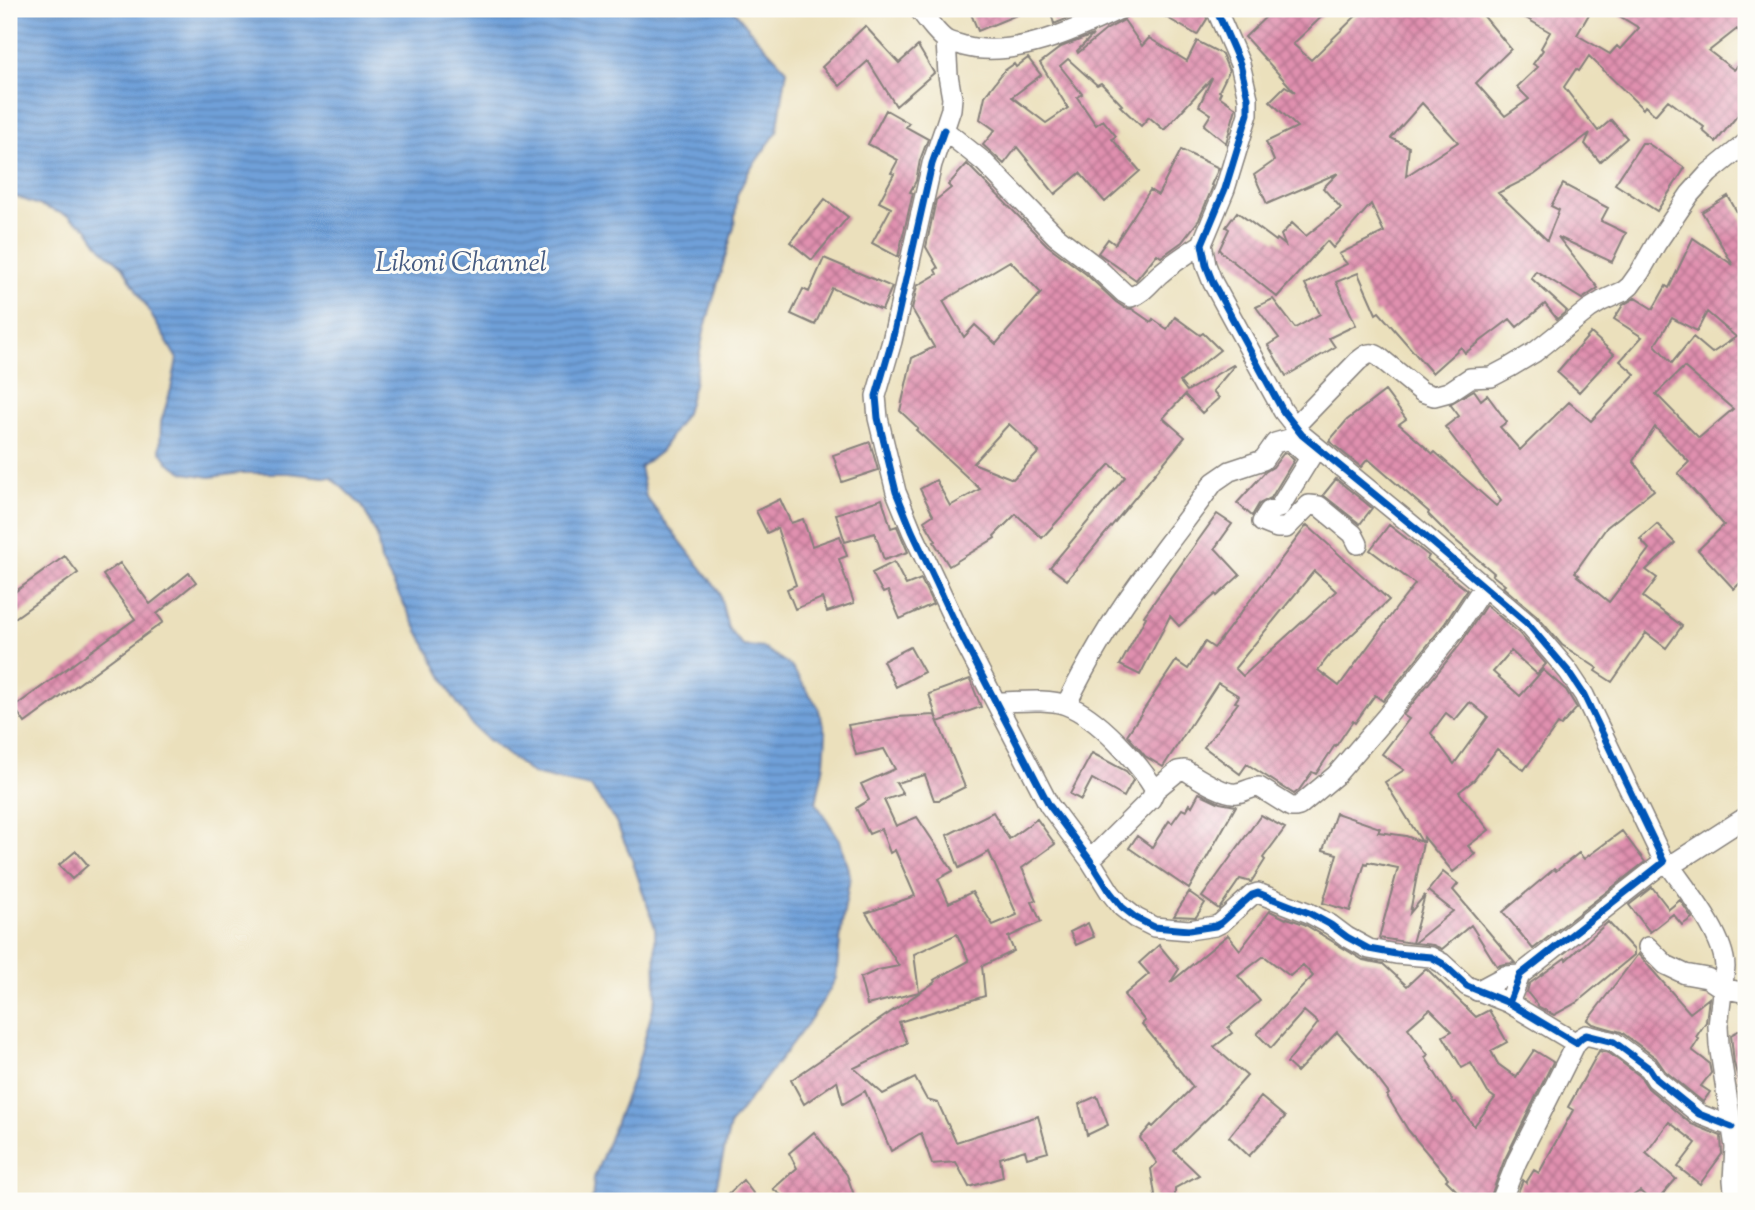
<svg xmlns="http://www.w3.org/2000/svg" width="1755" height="1210" font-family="'Sorts Mill Goudy',serif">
  <defs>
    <pattern id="water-rules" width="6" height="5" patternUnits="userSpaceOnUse" patternTransform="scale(1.75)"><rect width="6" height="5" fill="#6fa0d9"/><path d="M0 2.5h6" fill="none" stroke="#5b82b1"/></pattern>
    <pattern id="building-cross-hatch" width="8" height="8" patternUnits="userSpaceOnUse" patternTransform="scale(1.75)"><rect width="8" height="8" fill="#e090af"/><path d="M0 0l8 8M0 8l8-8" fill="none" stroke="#b57590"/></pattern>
  </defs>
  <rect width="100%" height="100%" fill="#fdfcf7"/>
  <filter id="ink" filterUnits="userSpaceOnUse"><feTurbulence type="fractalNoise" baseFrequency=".0143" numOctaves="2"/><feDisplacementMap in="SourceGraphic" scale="14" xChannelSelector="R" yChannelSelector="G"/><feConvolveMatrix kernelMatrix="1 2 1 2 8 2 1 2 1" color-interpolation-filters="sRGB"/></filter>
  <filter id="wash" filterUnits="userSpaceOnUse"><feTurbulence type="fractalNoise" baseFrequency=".00686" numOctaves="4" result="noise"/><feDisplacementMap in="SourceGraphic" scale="28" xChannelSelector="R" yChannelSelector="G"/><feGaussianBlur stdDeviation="1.57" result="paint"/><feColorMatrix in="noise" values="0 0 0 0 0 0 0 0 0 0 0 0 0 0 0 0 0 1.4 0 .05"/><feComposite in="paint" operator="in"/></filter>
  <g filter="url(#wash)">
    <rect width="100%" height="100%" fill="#ebe0bc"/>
    <!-- water -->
    <path fill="url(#water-rules)" stroke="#48618a" stroke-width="2" d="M9 9H733L755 36 787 70 777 132 749 171 737 195 734 227 704 331 694 384 686 413 660 452 640 467 646 497 719 591 728 628 743 646 764 648 791 666 818 707 826 735 824 764 816 803 840 840 850 877 842 924 836 978 826 996 808 1023 730 1125 716 1188 711 1201H592L594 1178 636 1070 656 997 655 928 631 857 616 822 591 787 533 774 488 740 472 725 452 695 381 561 377 536 362 506 332 478 289 473H242L210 477 185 473 168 462 160 450 161 422 171 389 177 359 123 267 101 248 87 228 66 215 14 196 9 192Z"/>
    <g id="blocks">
      <!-- building -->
      <path fill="url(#building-cross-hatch)" fill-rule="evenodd" d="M969 9H1031L978 31Z
        M1050 9H1091L1054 24Z
        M1152 9H1204L1207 19 1197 35Z
        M1274 9H1330L1293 44 1311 60 1363 9H1478L1511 49 1476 83 1505 116 1529 99 1517 87 1538 67 1533 64 1543 50 1541 48 1550 32 1510 9H1592L1577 35 1610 54 1617 46 1620 49 1639 28 1608 9H1746V38L1737 29 1709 51 1734 70 1746 56V105L1716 142 1702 130 1704 127 1668 100 1655 115 1645 106 1643 109 1589 56 1579 71 1576 69 1564 87 1598 131 1611 120 1627 138 1600 162 1585 144 1590 133 1534 175 1498 193 1547 240 1559 210 1551 206 1563 184 1608 208 1601 221 1626 233 1612 262 1558 237 1598 288 1582 299 1536 271 1531 278 1567 311 1557 319 1545 304 1517 327 1510 319 1465 353 1461 347 1432 373 1379 312 1376 314 1358 273 1336 282 1356 325 1329 338 1335 347 1286 376 1268 345 1279 338 1256 307 1273 299 1295 328 1320 314 1305 284 1347 264 1339 254 1384 232 1371 204 1333 248 1327 241 1277 297 1219 250 1229 229 1226 227 1237 212 1276 241 1277 239 1285 245 1281 235 1292 223 1306 236 1341 208 1323 188 1338 173 1267 204 1254 175 1274 161 1266 142 1297 127 1270 101 1285 86 1295 92 1245 37ZM1422 103 1458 142 1406 176 1409 147 1391 138Z
        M1124 20 1142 46 1149 38 1187 61 1197 41 1222 54 1229 71 1219 91 1221 92 1219 96 1236 108 1226 143 1204 125 1211 114 1199 106 1212 78 1164 130 1149 117 1141 126 1120 106 1122 105 1101 83 1097 85 1068 59 1060 66 1082 94 1077 97 1096 125 1103 120 1116 136 1112 139 1140 171 1105 202 1080 173 1055 194 1017 147 1004 164 983 145 995 130 980 119 985 96 1004 71 1014 64 1016 67 1028 58 1041 75 1012 97 1046 123 1068 108 1040 63 1061 47 1093 35 1077 51 1078 53 1107 29Z
        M865 26 899 63 918 46 934 73 896 106 868 61 840 86 822 67Z
        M886 110 909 123 906 127 928 139 920 160 916 181 910 192 913 193 898 257 872 243 891 208 879 202 894 174 891 173 898 160 868 144Z
        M1642 143H1647L1685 168 1657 211 1615 184Z
        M1181 150 1219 168 1211 185 1213 186 1199 220 1182 242 1161 257 1157 254 1136 280 1098 253 1108 239 1115 244 1150 190 1158 195Z
        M967 164 1047 245 1086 274 1116 302 1125 308 1132 309 1151 322 1153 319 1167 329 1175 317 1200 335 1203 333 1220 350 1180 382 1187 391 1233 365 1234 366 1213 391 1219 398 1202 413 1185 395 1163 418 1185 437 1067 580 1050 567 1125 477 1110 464 1042 538 1016 514 994 536 995 538 949 566 934 542 936 541 924 521 933 515 920 489 936 480 950 506 980 489 916 430 918 428 900 411 912 358 934 347 912 309 917 286 937 274 935 270 938 268 926 247 936 200 951 188 948 185ZM1010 261 1041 293 996 344 975 325 964 337 943 301ZM1009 424 1039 452 1013 479 973 463Z
        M1728 196 1746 228V577L1734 589 1698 550 1724 525 1678 473 1689 462 1655 427 1633 461 1654 490 1607 527 1575 572 1579 575 1577 576 1609 602 1649 549 1640 539 1657 524 1675 543 1646 570 1657 578 1643 597 1682 626 1666 648 1646 633 1612 682 1595 671 1597 668 1562 645 1536 615 1503 587 1505 585 1492 575 1494 573 1448 534 1428 514 1429 512 1368 459 1361 467 1329 441 1347 420 1385 391 1406 419 1399 424 1433 454 1435 452 1496 506 1501 501 1445 427 1459 416 1450 404 1474 390 1481 400 1487 395 1507 422 1500 427 1520 450 1569 402 1591 421 1635 374 1620 361 1642 337 1614 319 1623 305 1635 298 1653 309 1666 286 1669 288 1693 238 1733 265 1702 212ZM1707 312 1736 337 1712 353 1693 337 1672 363 1655 345 1672 318 1697 331ZM1684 367 1733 409 1699 438 1656 394Z
        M825 199 848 217 812 260 790 242Z
        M824 258 892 287 882 310 832 288 815 325 791 314 803 289 809 292Z
        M1591 333 1614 354 1579 392 1557 372Z
        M870 442 878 470 842 482 833 455Z
        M1286 453 1294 460 1271 498 1259 504 1252 516 1237 503 1265 472 1273 467 1283 454Z
        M1336 479 1372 508 1360 524 1323 495Z
        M780 499 791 523 803 519 812 546 840 536 847 556 839 559 854 603 827 612 822 598 795 609 787 589 796 585 777 528 767 533 756 511Z
        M882 499 891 528 897 526 908 552 884 560 875 533 845 542 836 514Z
        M1217 514 1232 524 1215 548 1240 575 1217 596 1216 594 1179 626 1170 616 1140 675 1120 665 1146 617 1144 616Z
        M1307 525 1389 600 1329 656 1318 670 1339 686 1397 607 1415 584 1370 550 1389 525 1429 556 1427 559 1467 590 1445 623 1383 701 1375 695 1355 723 1353 721 1336 746 1335 745 1316 774 1312 772 1299 790 1294 794 1247 764 1240 774 1204 747 1238 703 1235 702 1239 696 1218 683 1163 767 1145 756 1127 735 1176 661 1188 669 1205 642 1214 648ZM1314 571 1336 591 1243 676 1235 668Z
        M65 556 78 573 9 622V596Z
        M894 562 906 585 921 579 933 604 900 619 888 591 883 593 872 573Z
        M120 563 150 604 189 573 196 582 157 614 163 622 25 723 14 707 135 619 103 575Z
        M1486 605 1519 633 1546 664 1537 674 1511 651 1493 672 1520 696 1543 670 1566 690 1577 708 1561 726 1558 724 1524 770 1497 749 1474 780 1459 792 1489 830 1468 846 1475 854 1453 872 1424 837 1410 913 1425 895 1412 943 1379 938 1398 868 1368 862 1367 864 1365 863 1350 911 1323 903 1337 854 1323 850 1336 813 1380 828 1378 832 1406 836 1422 842 1385 782 1404 770 1382 754 1409 719 1403 715 1459 646ZM1470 702 1488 717 1454 764 1431 733 1446 713 1455 720Z
        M910 647 924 672 896 687 883 661Z
        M970 679 981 707 938 722 929 694Z
        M935 715 965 787 939 800H934L925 775 896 783 903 794 884 800 896 826 917 817 953 871 938 879 949 903 972 892 993 925 1017 915 989 852 959 868 947 835 993 812 1009 839 1037 819 1055 844 1022 868 1036 900 1032 902 1041 922 1008 937 1014 951 982 966 985 996 899 1022 907 1043 854 1068 883 1094 915 1078 927 1100 938 1103 956 1142 1038 1116 1048 1152 1027 1158 1025 1150 1000 1158 1003 1177 969 1187 956 1162 932 1164 921 1133 891 1151 865 1091 843 1104 837 1081 804 1104 791 1080 935 982 934 980 969 961 957 934 914 954 919 992 867 1005 860 978 878 970 899 966 866 913 915 896 895 850 890 853 881 829 869 834 856 808 869 800 861 784 895 769 884 749 856 755 848 725 897 717Z
        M1092 753 1126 771 1133 780 1124 797 1092 779 1081 800 1070 794Z
        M1199 793 1220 803 1236 806 1189 889 1129 848 1137 836 1152 847 1169 821 1172 823 1182 809 1186 811 1190 804 1192 806Z
        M1261 815 1285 828 1263 858 1265 860 1251 882 1240 879 1219 909 1202 897Z
        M1622 831 1645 862 1533 949 1503 912 1554 869 1556 871 1579 853 1584 859Z
        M76 851 88 865 72 879 59 865Z
        M1443 872 1458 884 1453 890 1515 963 1504 964 1497 966 1471 925 1442 949 1433 945 1414 943 1453 911 1428 891Z
        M1652 887 1669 909 1680 900 1692 918 1682 925 1673 914 1650 932 1629 905Z
        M1189 892 1205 903 1196 917 1174 916Z
        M1270 911 1286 919 1287 918 1304 924 1363 960 1383 964 1407 986 1425 969H1427L1476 1017 1489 1010 1507 1042 1491 1051 1498 1064 1516 1077 1534 1050 1553 1062 1504 1161 1489 1201H1467L1446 1180 1448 1178 1408 1130 1387 1096 1389 1094 1371 1070 1337 1032 1321 1049 1320 1048 1297 1072 1287 1063 1318 1023 1304 1011 1271 1048 1257 1034 1313 976 1303 965 1290 976 1264 956 1238 976 1260 1001 1228 1028 1232 1033 1214 1047 1247 1076 1219 1107 1174 1151 1199 1175 1175 1188V1201H1156L1151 1169 1157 1163 1140 1138 1151 1125 1153 1127 1193 1087 1142 1024 1145 1021 1124 995 1149 974 1139 963 1159 945 1179 969 1170 983 1228 935 1240 950ZM1430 1009 1452 1031 1443 1036 1462 1068 1471 1063 1488 1093 1495 1098 1474 1126 1456 1102 1454 1103 1425 1057 1428 1055 1408 1028Z
        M1608 922 1634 950V955L1576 1003 1554 1015 1539 1007 1527 992 1529 984 1565 958 1566 960Z
        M1088 923 1094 937 1076 945 1070 932Z
        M1638 954 1690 1013 1709 998 1706 1022 1696 1037 1699 1039 1692 1050 1709 1063 1711 1073 1701 1086 1710 1092 1703 1102 1665 1071 1656 1058 1621 1032 1593 1024 1588 1020Z
        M1740 1030 1746 1040V1092H1742L1734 1063 1731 1035Z
        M1599 1051 1609 1053 1640 1076 1648 1088 1691 1124 1721 1136 1722 1154 1700 1184 1678 1167 1696 1143 1669 1122 1646 1153 1676 1179 1657 1201H1651L1640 1191 1625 1201H1524L1516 1197 1523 1180 1526 1183 1534 1170 1539 1173 1573 1110 1568 1107Z
        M1097 1096 1108 1125 1087 1135 1079 1104Z
        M1261 1097 1285 1117 1249 1156 1229 1137Z
        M814 1132 847 1175 856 1201H789L773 1189 797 1168 789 1153Z
        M743 1180 759 1201H721Z"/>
    </g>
  </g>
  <g filter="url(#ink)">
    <use href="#blocks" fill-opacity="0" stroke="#86817c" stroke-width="2"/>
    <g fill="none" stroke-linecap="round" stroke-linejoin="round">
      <defs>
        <path id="minor" d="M919 9C925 17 939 37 948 41 952 43 959 44 964 46 1013 59 1076 30 1120 9
          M1216 9 1240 64 1248 98V114L1225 189 1202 244 1206 265 1213 283 1283 411 1302 435 1418 530 1528 624 1568 671 1584 695 1664 862 1520 975 1509 1003
          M946 41 948 75 952 98 951 109 944 130 984 162 1056 236 1094 265 1124 293 1131 297C1144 293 1151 281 1161 273 1174 262 1188 253 1202 244
          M944 130 932 164 892 341 876 396 878 418 896 492 912 531 961 635 1049 805 1090 860 1110 892 1122 907 1136 918 1154 927 1189 930 1215 926 1221 923 1252 895 1258 893 1309 913 1331 925 1347 937 1369 949 1396 954 1431 957 1442 963 1467 986 1509 1003 1576 1043 1581 1038 1586 1035 1614 1042 1649 1068 1656 1079 1699 1114 1732 1127
          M1295 426 1358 361C1366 355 1369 351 1378 356L1422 392 1434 396 1449 392 1470 378 1491 377 1510 367 1535 352 1589 309 1602 301 1624 291 1630 286 1640 272 1656 244 1690 194 1709 173 1746 143
          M1311 444 1310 458 1279 508 1269 511 1262 522 1277 528H1286L1309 505 1319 506 1353 534 1358 544
          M996 702C1017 702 1047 698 1066 705 1098 717 1138 762 1155 790L1151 799 1090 860
          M1066 705C1086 665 1108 626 1134 590 1160 553 1188 518 1214 482L1230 471 1263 460 1275 443 1289 439 1306 454
          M1155 790 1178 771 1185 770C1197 777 1223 795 1237 793 1245 792 1251 787 1259 787L1291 807H1295L1299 806 1336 775 1386 717 1455 630 1484 586
          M1664 862 1670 866C1688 892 1724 935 1725 967L1718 1026 1719 1045 1735 1147 1733 1180 1735 1201
          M1670 866 1746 817
          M1648 947 1666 965 1685 974 1707 978 1722 988 1746 993
          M1477 991 1505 976 1520 975
          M1501 1201 1517 1161 1576 1043"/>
      </defs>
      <!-- minor casing -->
      <use href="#minor" stroke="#86817c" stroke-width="22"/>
      <!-- minor -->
      <use href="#minor" stroke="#fff" stroke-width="19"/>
      <defs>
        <path id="cycleway" d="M1216 9 1240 64 1248 98V114L1225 189 1202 244 1206 265 1213 283 1283 411 1302 435 1418 530 1528 624 1568 671 1584 695 1664 862 1520 975 1509 1003
          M944 130 932 164 892 341 876 396 878 418 896 492 912 531 961 635 1049 805 1090 860 1110 892 1122 907 1136 918 1154 927 1189 930 1215 926 1221 923 1252 895 1258 893 1309 913 1331 925 1347 937 1369 949 1396 954 1431 957 1442 963 1467 986 1509 1003 1576 1043 1581 1038 1586 1035 1614 1042 1649 1068 1656 1079 1699 1114 1732 1127"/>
      </defs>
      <!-- cycleway casing -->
      <use href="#cycleway" stroke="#fdfcf7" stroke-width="11"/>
      <!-- cycleway -->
      <use href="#cycleway" stroke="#0057b8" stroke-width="7"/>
    </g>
  </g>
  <g text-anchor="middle" stroke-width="6" stroke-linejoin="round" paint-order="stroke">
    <!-- water labels -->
    <g font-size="28" font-style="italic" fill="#455b82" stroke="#fdfcf7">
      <text x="461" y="271">Likoni Channel</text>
    </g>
  </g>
  <!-- margin -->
  <rect width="1755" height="1210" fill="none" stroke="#fdfcf7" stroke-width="35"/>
</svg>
